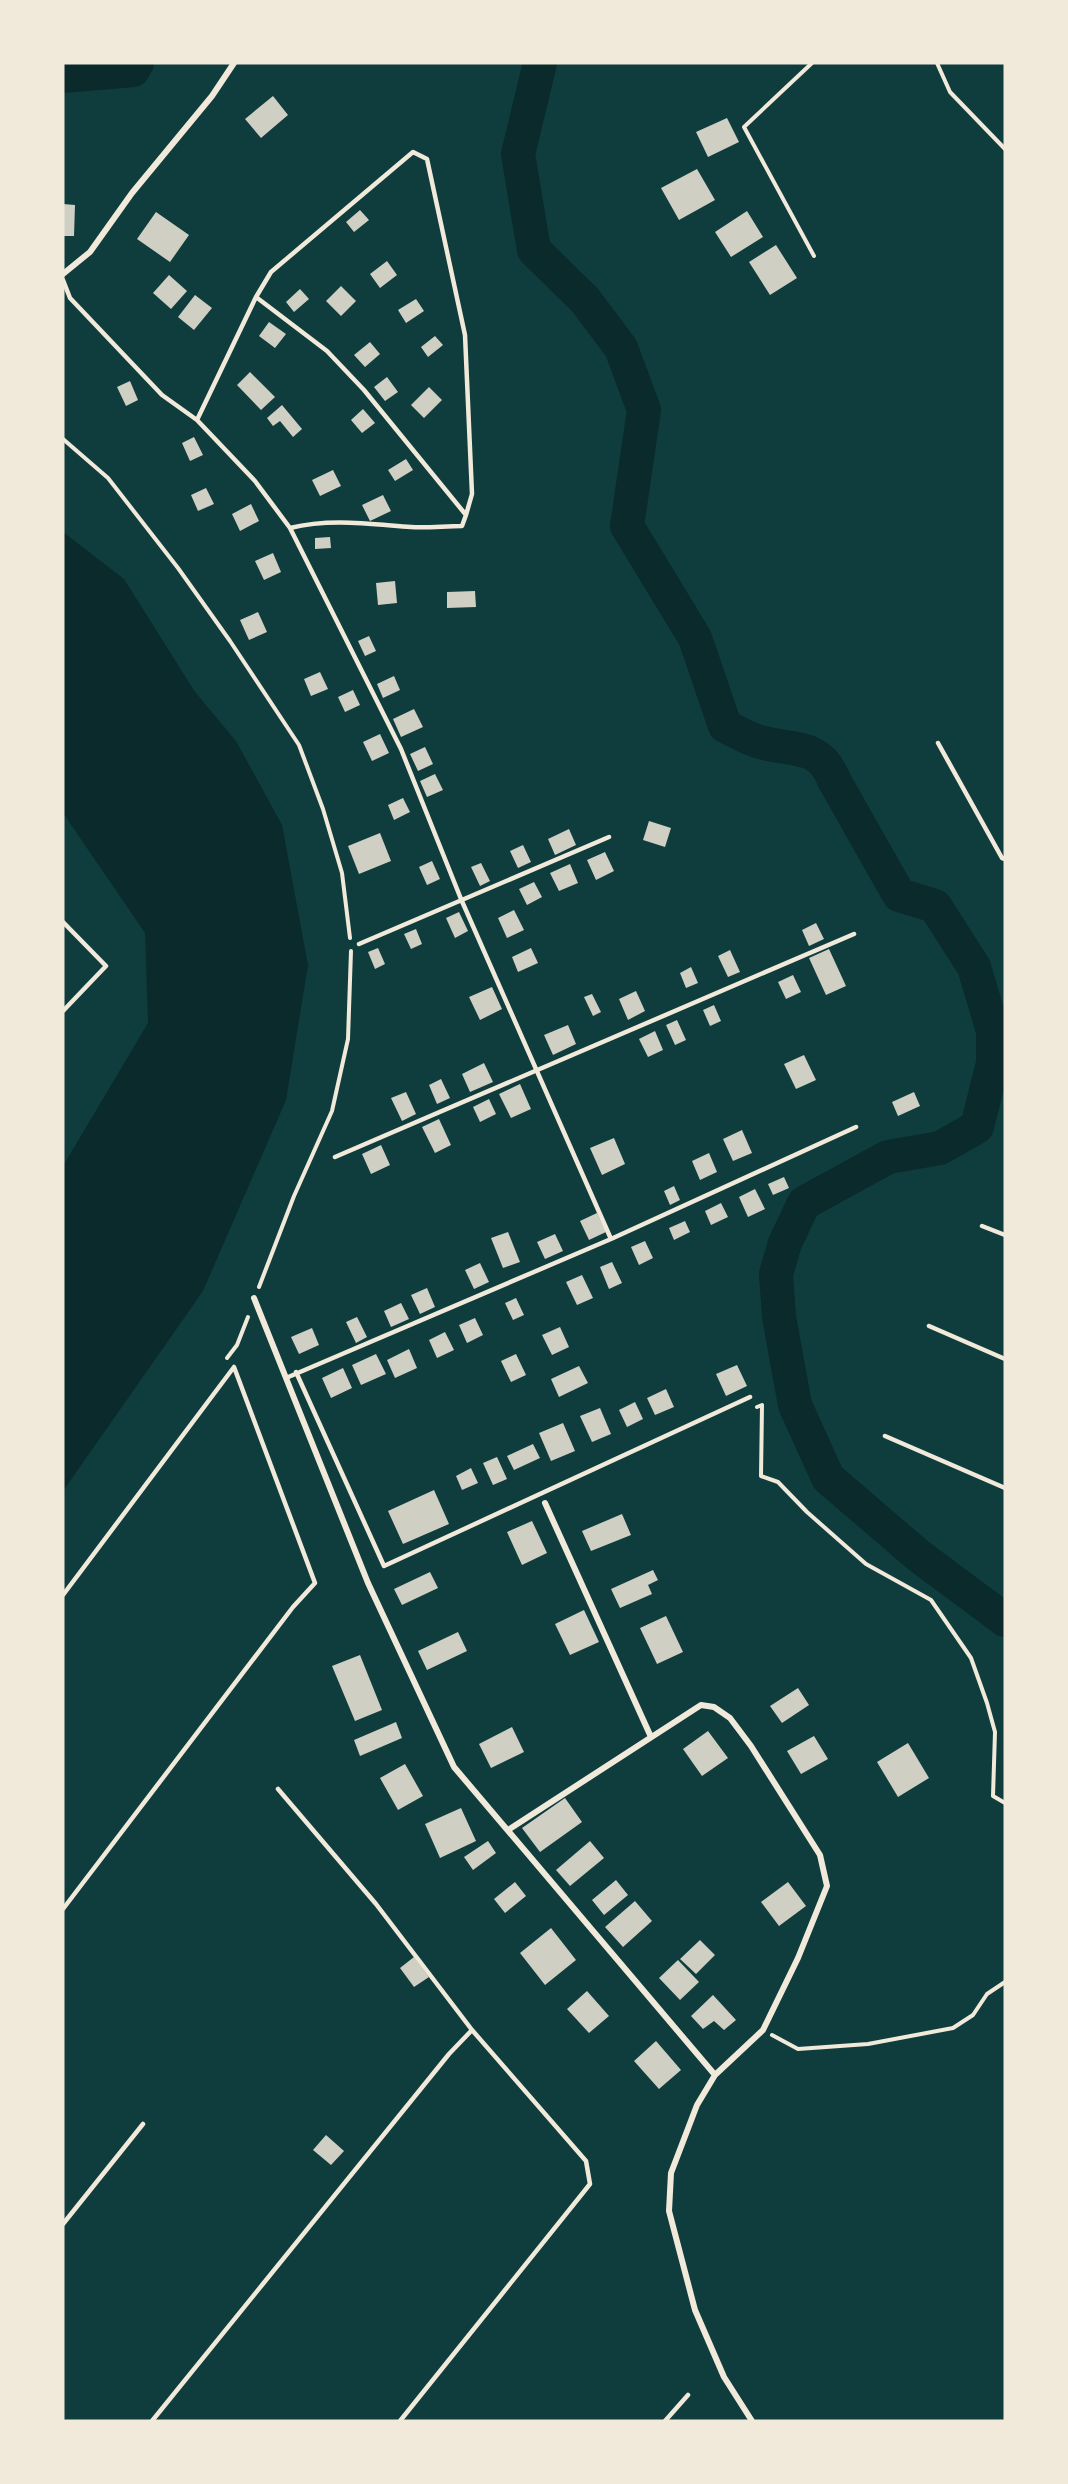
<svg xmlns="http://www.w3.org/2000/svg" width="1068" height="2484" font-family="'Roboto Condensed',sans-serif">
  <rect width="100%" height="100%" fill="#0f3d3e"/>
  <!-- water -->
  <path fill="#0a2a2b" d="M63 532 124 579 195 692 236 741 282 825 308 965 286 1100 203 1291 63 1491V1166L148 1023 145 933 63 813Z"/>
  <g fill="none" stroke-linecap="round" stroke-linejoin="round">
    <!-- river -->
    <path stroke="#0a2a2b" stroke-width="34" d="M540 63 518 154 534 250 585 300 621 348 644 410 627 526 695 638 725 726C737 732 750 740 764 743 795 751 820 744 834 780L899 895 935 906 974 967 993 1031V1063L977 1127 940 1148 888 1157 804 1203 785 1243 776 1274 779 1317 795 1405 828 1478 919 1556 1005 1620
      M63 76 133 70 137 63"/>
  </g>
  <!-- building -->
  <path fill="#cfcfc3" d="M273 96 288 115 261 138 245 119Z
    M727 118 739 142 708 157 696 132Z
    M697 169 715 200 679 220 661 188Z
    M63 204 75 205 74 236H63Z
    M360 210 369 220 354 232 346 222Z
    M747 211 763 237 731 257 715 232Z
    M156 212 189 235 170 262 137 239Z
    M776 245 797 278 770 295 749 262Z
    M387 261 397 275 380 288 370 274Z
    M169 275 187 291 171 309 153 293Z
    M341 286 356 301 341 316 326 301Z
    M300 289 309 299 294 312 286 302Z
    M195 295 212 308 194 330 178 317Z
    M416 299 424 311 406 323 398 310Z
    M269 322 286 334 275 348 259 336Z
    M435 336 443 345 428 357 421 347Z
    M370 342 380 354 365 367 354 355Z
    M250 372 275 397 261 410 237 385Z
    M387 377 398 392 385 401 374 387Z
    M130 381 138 400 126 406 117 387Z
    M429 387 442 400 424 418 411 405Z
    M282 405 302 429 293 437 280 421 273 426 267 418Z
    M363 409 375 423 362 433 351 420Z
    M194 437 203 455 190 461 182 443Z
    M406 459 413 470 395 481 388 470Z
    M333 470 341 486 320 496 312 480Z
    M206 488 214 504 198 511 191 495Z
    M383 495 391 511 370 521 362 505Z
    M251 504 259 521 240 531 232 514Z
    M330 537 331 548 315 549V538Z
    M273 553 281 572 264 580 255 561Z
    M395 581 397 603 378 605 376 583Z
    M475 591 476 607 447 608V592Z
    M258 612 267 632 249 640 240 620Z
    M369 636 376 651 365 656 358 641Z
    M320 672 328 689 311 696 304 679Z
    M394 676 400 690 383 698 377 684Z
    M353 690 360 705 345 712 338 697Z
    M414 709 423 727 401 737 393 719Z
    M380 734 389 753 372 761 363 742Z
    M425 747 433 764 418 771 410 754Z
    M435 774 443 790 427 797 420 781Z
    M403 798 410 812 394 820 388 805Z
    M649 821 671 828 665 847 643 840Z
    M569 829 576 845 555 855 548 839Z
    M380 833 391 861 359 874 348 846Z
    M523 845 531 862 518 868 510 851Z
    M605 852 614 871 596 880 587 860Z
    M432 861 440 879 427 885 419 867Z
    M481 863 490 881 480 886 471 867Z
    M570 864 578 883 559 891 550 873Z
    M534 882 542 897 527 905 519 889Z
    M514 910 524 930 507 938 498 918Z
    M459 912 468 931 455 938 446 918Z
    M816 923 824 939 809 946 802 930Z
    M416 929 422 944 411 949 404 934Z
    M378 948 385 964 375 969 368 952Z
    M531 948 538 963 518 972 512 957Z
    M829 949 846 986 826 995 809 958Z
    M730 950 740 972 728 977 718 956Z
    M691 967 698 983 686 988 680 973Z
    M793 975 801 992 786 999 778 982Z
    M492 987 502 1009 480 1020 469 997Z
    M636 991 645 1011 628 1020 619 999Z
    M592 994 601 1012 593 1016 584 997Z
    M714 1005 721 1021 710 1026 703 1010Z
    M677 1020 686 1040 675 1045 666 1025Z
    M568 1025 576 1044 553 1055 544 1035Z
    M655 1031 663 1050 648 1057 639 1039Z
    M804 1055 816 1080 796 1089 784 1064Z
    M484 1063 493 1082 470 1092 462 1074Z
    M441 1079 450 1098 437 1104 429 1085Z
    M520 1084 531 1109 511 1118 499 1094Z
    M406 1092 416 1114 402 1121 391 1098Z
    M914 1092 920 1106 898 1116 892 1102Z
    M489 1099 496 1114 480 1122 473 1107Z
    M439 1119 451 1145 435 1153 422 1127Z
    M742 1130 752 1153 733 1161 723 1139Z
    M614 1138 625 1164 602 1175 590 1148Z
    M381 1145 390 1165 371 1174 362 1154Z
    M709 1153 717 1172 700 1180 692 1161Z
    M784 1177 789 1188 773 1195 768 1184Z
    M674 1186 680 1200 670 1205 664 1191Z
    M755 1189 765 1209 748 1217 739 1197Z
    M721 1203 728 1217 711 1225 705 1211Z
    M597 1213 606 1232 589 1240 580 1221Z
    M685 1221 690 1232 674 1240 669 1228Z
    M508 1232 520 1262 503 1268 491 1238Z
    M555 1234 563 1251 545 1259 537 1242Z
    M645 1241 653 1258 639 1265 631 1247Z
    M612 1262 622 1283 609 1289 600 1267Z
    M480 1263 489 1282 474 1289 465 1270Z
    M582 1275 593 1298 577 1305 566 1282Z
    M427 1288 435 1307 420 1314 411 1295Z
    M516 1298 524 1315 513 1320 505 1303Z
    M401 1303 409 1319 391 1327 384 1311Z
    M357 1317 367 1337 356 1343 346 1322Z
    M475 1318 483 1335 467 1343 459 1325Z
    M560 1327 569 1347 552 1355 542 1335Z
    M312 1328 319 1345 299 1354 291 1337Z
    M445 1332 454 1350 437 1358 429 1340Z
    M409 1349 417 1368 395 1378 387 1360Z
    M376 1354 386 1374 361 1385 352 1365Z
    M516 1354 526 1375 511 1382 501 1361Z
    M737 1365 747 1386 726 1396 716 1374Z
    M579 1366 588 1383 559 1397 551 1379Z
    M343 1368 352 1388 331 1398 322 1378Z
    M666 1389 674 1407 655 1415 647 1398Z
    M635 1402 643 1419 627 1427 619 1410Z
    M600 1408 611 1434 592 1442 580 1416Z
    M563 1423 575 1451 551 1461 539 1433Z
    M533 1444 540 1458 514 1470 507 1456Z
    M497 1457 507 1479 493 1485 483 1463Z
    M471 1468 478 1483 462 1490 456 1476Z
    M434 1490 449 1524 403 1544 388 1511Z
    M622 1514 631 1535 591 1551 582 1531Z
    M532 1521 547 1553 522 1565 507 1532Z
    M653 1570 658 1580 648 1585 652 1594 620 1608 611 1589Z
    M430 1572 438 1588 402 1605 394 1589Z
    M584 1610 599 1642 570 1655 555 1624Z
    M666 1616 683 1652 657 1664 640 1628Z
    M458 1632 467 1651 427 1670 418 1651Z
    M360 1655 382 1710 355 1721 332 1666Z
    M798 1688 809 1705 782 1723 770 1706Z
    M396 1722 402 1738 360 1756 354 1740Z
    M512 1727 524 1752 491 1768 479 1744Z
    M708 1731 728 1758 702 1776 683 1749Z
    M814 1736 828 1759 801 1774 787 1751Z
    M908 1743 929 1778 898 1797 877 1762Z
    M405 1764 423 1796 398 1810 380 1778Z
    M565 1798 582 1822 540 1852 522 1828Z
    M461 1808 476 1841 440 1858 425 1824Z
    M488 1841 496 1853 473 1870 464 1857Z
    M590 1841 604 1858 570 1886 556 1870Z
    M616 1880 628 1895 604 1915 592 1900Z
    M515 1882 526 1896 505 1913 494 1899Z
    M788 1882 806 1906 779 1926 761 1902Z
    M635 1901 652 1921 623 1947 605 1927Z
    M551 1928 576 1960 545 1985 520 1953Z
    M700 1940 715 1955 696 1974 680 1959Z
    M414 1957 429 1977 414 1987 400 1968Z
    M678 1960 699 1982 680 2000 659 1978Z
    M587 1991 609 2016 589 2033 567 2009Z
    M713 1995 736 2020 724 2030 714 2021 703 2029 691 2016Z
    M656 2041 681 2070 659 2089 634 2061Z
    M326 2135 344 2151 331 2165 313 2150Z"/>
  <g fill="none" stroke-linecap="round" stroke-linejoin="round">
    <!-- path -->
    <path stroke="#f1e9da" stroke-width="4" d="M812 63 744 127 814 256
      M937 63 950 92 1005 149
      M63 439 108 478 178 568 230 641 299 745 323 809 342 873 350 938
      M259 1287 294 1196 332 1111 348 1039 351 951
      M227 1358 237 1345 248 1317
      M757 1407 762 1405 761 1476 778 1482 807 1512 866 1564 931 1600 971 1658 987 1703 995 1732 993 1796 1005 1803
      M772 2035 798 2049 868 2044 953 2028 973 2015 987 1994 1005 1982"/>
    <!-- service -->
    <path stroke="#f1e9da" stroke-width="4.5" d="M63 280 70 298 162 395 197 420 255 481 290 528 401 749 461 899 611 1239
      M256 297 271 272 413 152 427 159 465 335 472 494 466 515
      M197 420 256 297 327 351 364 390 466 515 462 526C445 526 428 528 411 527 370 524 330 518 290 528
      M938 743 1002 858 1005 859
      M63 922 106 966 63 1011
      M359 944 609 837
      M335 1157 854 934
      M982 1226 1005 1235
      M929 1326 1005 1359
      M296 1372 384 1566 750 1397
      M286 1378 611 1239 856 1127
      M885 1436 1005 1488
      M63 1595 234 1367 315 1583 293 1607 63 1909
      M278 1789 376 1904 472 2030 586 2161 590 2184 400 2421
      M63 2224 143 2124
      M152 2421 449 2054 472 2030
      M665 2421 688 2395"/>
    <!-- minor -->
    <path stroke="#f1e9da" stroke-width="6" d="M63 274 90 252 132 193 212 96 234 63
      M254 1298 368 1583 454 1767 715 2075
      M545 1503 651 1737
      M508 1830 701 1705 714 1707 730 1718 751 1746 820 1855 827 1886 798 1958 763 2030 715 2075 697 2105 671 2173 669 2211 695 2310 724 2377 752 2421"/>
  </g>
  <!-- border -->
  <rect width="1068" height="2484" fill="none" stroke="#f1e9da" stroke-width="129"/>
</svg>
